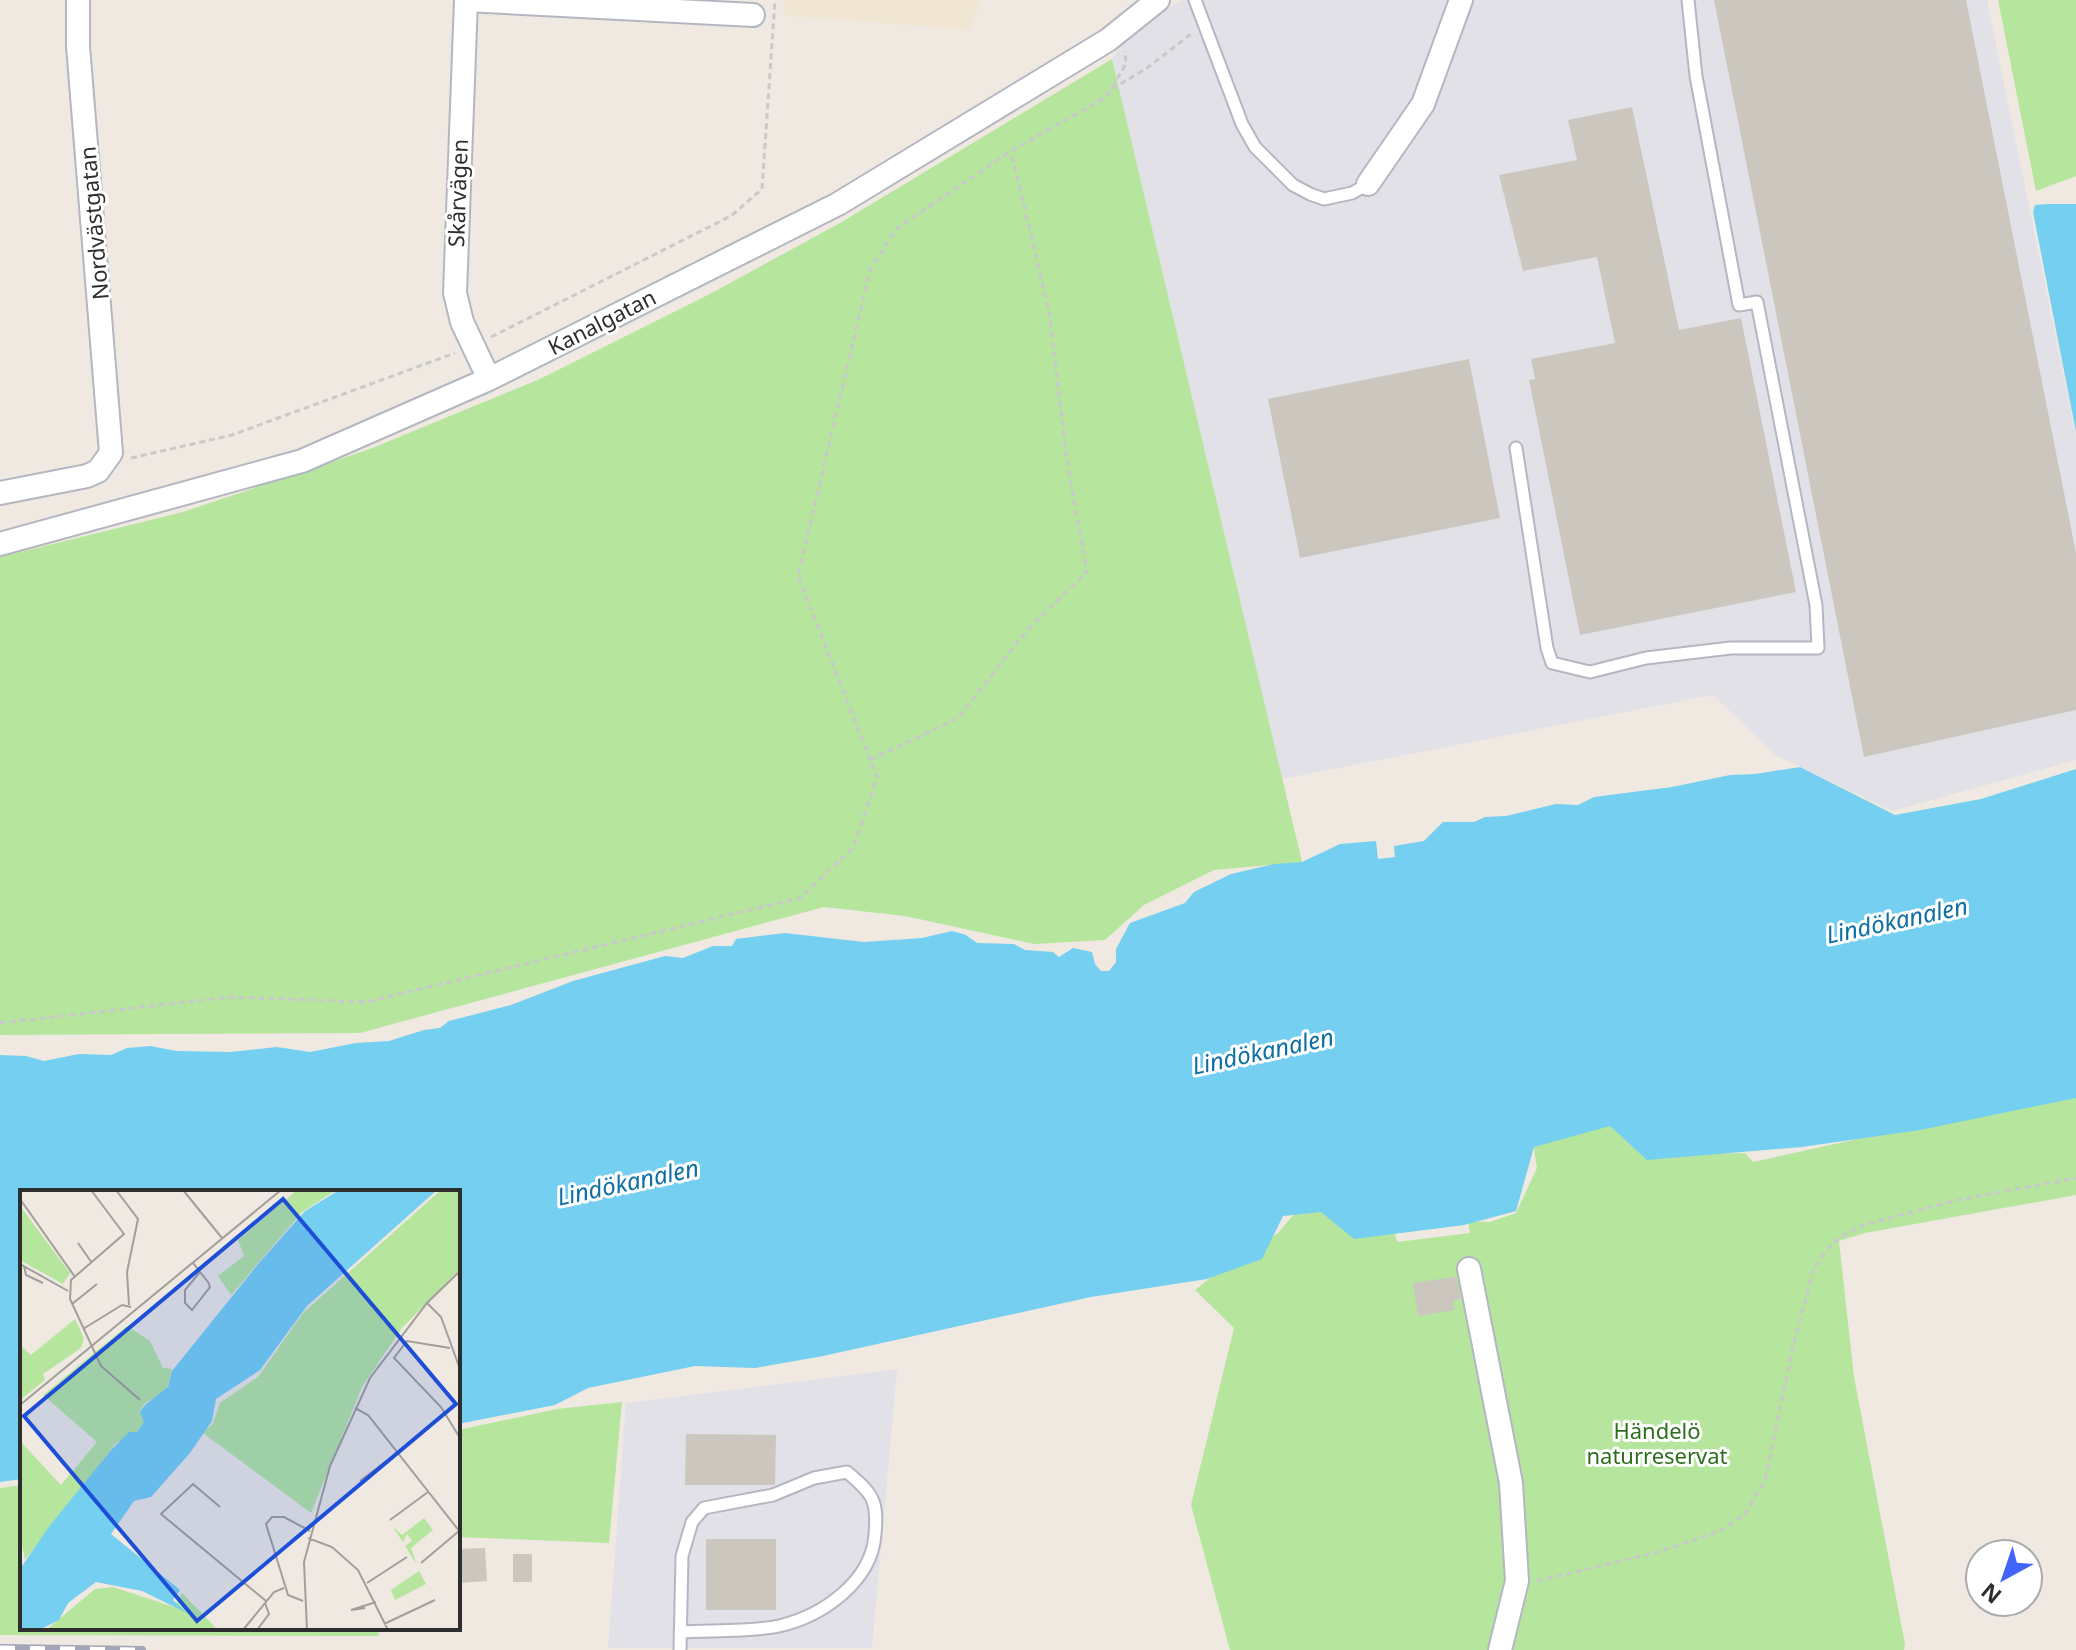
<svg xmlns="http://www.w3.org/2000/svg" width="2076" height="1650" font-family="'Noto Sans',sans-serif">
  <rect width="100%" height="100%" fill="#efe9e1"/>
  <!-- industrial -->
  <path fill="#e3e1e8" d="M1182 0H1987L2076 437V760L1892 811 1777 756 1713 695 1282 779 1112 59 1131 32Z
    M897 1369 872 1648H608L626 1403Z"/>
  <!-- education -->
  <path fill="#f0e6d1" d="M784 0H982L969 30 783 15Z"/>
  <!-- green -->
  <path fill="#b6e59e" d="M1998 0H2076V176L2036 191Z
    M1112 59 1302 862 1214 870 1144 905 1105 940 1034 944 905 916 824 907 360 1033 0 1035V557L183 512 370 449 540 379 708 295 840 223Z
    M2076 1091V1195L1865 1233 1839 1241 1854 1377 1905 1644 1904 1650H1230L1191 1505 1234 1328 1195 1290 1223 1268 1278 1233 1302 1205 1395 1233 1397 1242 1470 1233 1468 1221 1490 1222 1516 1213 1537 1168 1533 1142 1619 1124 1651 1155 1745 1153 1753 1162Z
    M622 1402 609 1543 458 1537V1430L557 1409Z
    M22 1485V1628H380L378 1636 0 1635V1488Z"/>
  <!-- water -->
  <path fill="#75cff0" d="M2048 204H2076V432L2033 212 2035 205Z
    M1800 767 1895 815 1981 799 2076 769V1098L1920 1130 1802 1147 1647 1160 1610 1126 1534 1147 1516 1211 1464 1225 1354 1239 1321 1212 1283 1216 1262 1259 1207 1279 1091 1297 823 1356 755 1368 695 1366 588 1388 555 1405 458 1424V1192H22V1479L0 1482V1055L26 1056 44 1061 79 1054 111 1055 127 1048 150 1046 177 1051 231 1052 277 1047 310 1052 356 1043 389 1041 424 1030 440 1028 449 1021 511 1005 573 981 665 956 683 958 713 946H732L736 939 785 933 864 942 922 938 952 931 966 935 977 943 1014 944 1025 950 1053 952 1059 957 1073 948 1092 952 1095 964 1101 971H1109L1116 962V949L1130 923 1185 903 1194 892 1231 874 1274 864 1302 862 1340 844 1376 841 1378 859 1395 857 1394 846 1424 841 1443 822H1474L1485 817 1506 816 1556 804 1578 805 1594 797 1672 787 1730 775 1755 774Z"/>
  <!-- building -->
  <path fill="#cbc7bf" d="M1714 0H1966L2076 553V710L1864 757Z
    M1632 107 1679 330 1741 318 1796 592 1580 635 1529 380 1535 379 1531 359 1615 343 1597 257 1523 271 1499 175 1577 160 1568 120Z
    M1469 359 1500 518 1300 558 1268 399Z
    M1452 1277H1456L1461 1299 1453 1301 1455 1310 1418 1316 1413 1283Z
    M686 1434 776 1435 775 1485H685Z
    M706 1539H776V1610H706Z
    M485 1548 487 1581 458 1583 459 1549Z
    M513 1554H532V1582H513Z"/>
  <g fill="none" stroke-linecap="round" stroke-linejoin="round">
    <defs>
      <path id="service" d="M1195 0 1242 124 1255 147 1293 185 1310 194 1324 199 1352 193 1368 184
        M1516 448 1547 648 1552 663 1590 672 1646 658 1731 648H1818L1816 605 1757 302 1739 305 1696 76 1688 0
        M680 1650 682 1556 692 1522 704 1508 773 1495 814 1478 847 1472C873 1494 878 1500 875 1534 872 1582 822 1616 779 1626 751 1632 710 1630 680 1632"/>
      <path id="minor" d="M466 0 455 293 462 322 489 379
        M466 0 753 15
        M1368 184 1423 104 1461 0
        M0 493 87 476 98 471 111 453 78 46V0
        M0 544 302 461 489 379 838 204 1108 40 1158 0
        M1469 1269 1511 1483 1517 1581 1500 1650"/>
    </defs>
    <!-- service casing -->
    <use href="#service" stroke="#b4b7c1" stroke-width="15"/>
    <!-- minor casing -->
    <use href="#minor" stroke="#b4b7c1" stroke-width="26"/>
    <!-- path -->
    <path stroke="#c9c9c9" stroke-width="3" stroke-dasharray="6 4" stroke-linecap="butt" d="M1112 89 1147 68 1191 34
      M491 337 731 216 762 189 775 0
      M131 458 232 435 455 353
      M870 760 958 718 1028 629 1087 572 1067 461 1049 311 1011 152
      M0 1023 231 997 366 1002 800 898 853 848 877 777 798 576 870 270 896 229 1011 151 1106 97 1126 64 1125 51
      M1537 1581 1658 1552 1720 1531 1745 1514 1765 1480 1794 1342 1814 1268 1832 1243 1860 1226 1957 1200 2076 1178"/>
    <!-- service -->
    <use href="#service" stroke="#fff" stroke-width="11"/>
    <!-- minor -->
    <use href="#minor" stroke="#fff" stroke-width="22"/>
    <defs>
      <path id="rail" d="M0 1648 142 1650"/>
    </defs>
    <!-- rail casing -->
    <use href="#rail" stroke="#a3a6b8" stroke-width="8"/>
    <!-- rail -->
    <use href="#rail" stroke="#fff" stroke-width="5" stroke-dasharray="15" stroke-linecap="butt"/>
  </g>
  <g text-anchor="middle" stroke-width="6" stroke-linejoin="round" paint-order="stroke">
    <!-- street labels -->
    <g font-size="22" fill="#2e2e2e" stroke="#fff">
      <text transform="translate(458 193) rotate(-88)" y="8">Skårvägen</text>
      <text transform="translate(94 223) rotate(-95)" y="8">Nordvästgatan</text>
      <text transform="translate(602 322) rotate(-27)" y="8">Kanalgatan</text>
    </g>
    <!-- park labels -->
    <g font-size="22" fill="#2c6e1b" stroke="#fff">
      <text x="1657" y="1439">Händelö<tspan x="1657" dy="25">naturreservat</tspan></text>
    </g>
    <!-- water labels -->
    <g font-size="24" font-style="italic" fill="#0d6fa3" stroke="#fff">
      <text transform="translate(1897 921) rotate(-12)" y="8">Lindökanalen</text>
      <text transform="translate(1263 1052) rotate(-12)" y="8">Lindökanalen</text>
      <text transform="translate(628 1183) rotate(-12)" y="8">Lindökanalen</text>
    </g>
  </g>
  <!-- overview -->
  <g transform="translate(20 1190)">
    <rect width="440" height="440" fill="#efe9e1"/>
    <path d="M277 0H316L282 22 211 105 198 86 224 66 218 50ZM421 0H440V79L382 138 342 197 291 323 183 243 193 233 200 213 238 187 283 123ZM0 16 50 83 43 94 0 70ZM55 129 64 148 61 158 23 184 25 190 0 210V155L11 165ZM107 136 130 151 143 178 152 179 147 200 124 214 120 221 125 232 116 243 96 253 5 370 0 344V251L41 295 77 252 23 205ZM404 328 413 340 391 358 397 375 385 356 392 351 387 344 383 352 372 336 382 345ZM399 381 406 394 375 410 371 400ZM93 397 154 417 162 403 198 440H26L75 399Z" fill="#b6e59e"/>
    <path d="M319 0H417L287 116 240 180 196 209 192 231 170 263 131 307 114 311 91 344 160 400 153 410 167 423 122 401 76 392 48 413 39 430 19 440H0V379L28 338 91 260 109 242H117L124 232 120 222 125 215 148 197 152 181 239 73 285 21Z" fill="#75cff0"/>
    <path fill="none" stroke="#a29e99" stroke-width="2" d="M71 0 104 44 51 90 50 109 81 176 120 210M96 0 118 29 107 82 109 115M163 0 202 48M0 9 55 87M58 53 72 73M173 73 178 79 180 82 188 92 190 97 172 120 165 113V100L180 82M0 74 48 101M4 76 6 85 23 93M407 113 421 127 440 179M52 114 77 94M63 139 102 115 111 117M430 158 387 151 374 168 421 217 440 248M0 215 261 0M335 218 348 225 440 342M340 291 377 263M200 317 173 294 141 324 246 411M370 330 408 302M288 348 312 357 338 380 368 440M401 373 439 341M347 393 387 367M283 411 268 405 246 334 252 327H264L290 341M345 418 331 420 356 412M364 434 415 410M223 440 254 402 264 398M237 440 249 424 245 413M287 440 284 372 310 276 350 188 407 113 440 81"/>
    <path fill="#1d4ed8" fill-opacity="0.15" stroke="#1d4ed8" stroke-width="4" d="M263 9 436 214 177 431 4 226Z"/>
    <rect width="440" height="440" fill="none" stroke="#2e2e2e" stroke-width="4"/>
  </g>
  <!-- north arrow -->
  <g transform="translate(2004 1578) rotate(220)"><circle r="38" fill="#ffffff" stroke="#ababab" stroke-width="2"/>
  <path d="M0-6L14 30L0 20L-14 30Z" fill="#4264fb"/>
  <text y="-12" font-size="22" font-weight="bold" text-anchor="middle" fill="#2e2e2e">N</text>
  </g>
</svg>
